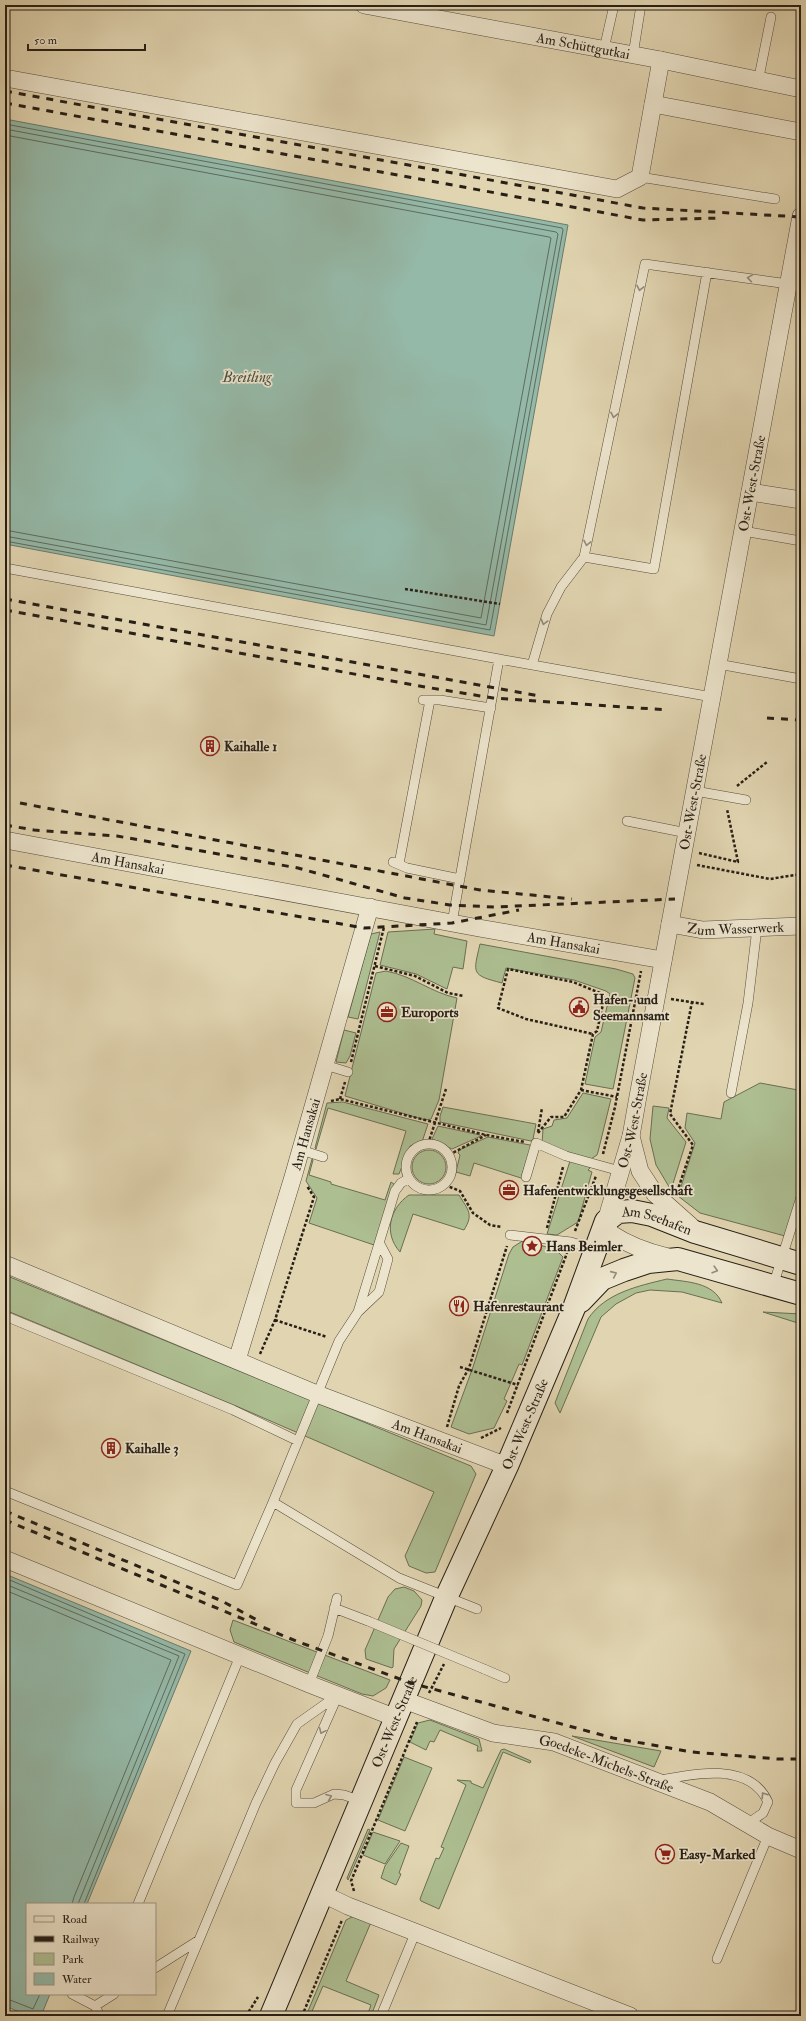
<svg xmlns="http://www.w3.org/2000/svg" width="806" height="2021" font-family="'IM FELL Double Pica',serif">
  <rect width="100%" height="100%" fill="#e1d5b1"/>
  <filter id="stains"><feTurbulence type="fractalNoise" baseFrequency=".005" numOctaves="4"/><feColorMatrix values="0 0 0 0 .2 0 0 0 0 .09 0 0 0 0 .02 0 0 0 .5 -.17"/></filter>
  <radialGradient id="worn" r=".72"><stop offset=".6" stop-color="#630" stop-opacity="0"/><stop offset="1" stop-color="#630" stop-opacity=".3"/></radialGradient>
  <!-- green -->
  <path fill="#adbe91" stroke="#6a6e54" d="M435 929 434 934 467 941 463 969 453 967 447 989 416 974 380 965 388 932Z
    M380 932 358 1019 348 1017 371 934Z
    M480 944 616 969 633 974 635 978 613 1089 585 1084 595 1037 601 1032 610 994 606 991 574 980 506 968 502 983C471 975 473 974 480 944Z
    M386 971C413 976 432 993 457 998L439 1100 431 1119 425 1120 345 1096 376 973Z
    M344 1030 356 1033 350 1056 346 1063 336 1062Z
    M760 1083 798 1090 801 1085V1184L785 1236 700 1213 678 1196 695 1143 685 1128 687 1113 721 1119 724 1102Z
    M583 1093 611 1099 598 1152 597 1155 591 1159 547 1146 542 1144 543 1129 552 1126 554 1120 567 1118Z
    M343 1102 428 1124 422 1142 410 1146 399 1174H393L406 1131 328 1108 316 1149 315 1148 327 1103Z
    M653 1106 669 1108 667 1118 686 1142 671 1190 656 1165 650 1139Z
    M443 1107 536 1124 533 1139 531 1141 440 1122V1116Z
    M438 1126 480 1135 481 1136 452 1149 432 1139Z
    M488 1137 530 1145 531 1147 521 1178 474 1163 470 1176 456 1172 460 1155 458 1153 459 1150Z
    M412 1167a17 17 0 1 1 34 0a17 17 0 1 1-34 0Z
    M312 1159 313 1160 309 1175 331 1182V1184L385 1200 391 1182 395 1185 374 1245 309 1223 317 1198 306 1181Z
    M570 1161 588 1166 590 1168 588 1170 592 1172 578 1222 557 1235 547 1234Z
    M409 1195H459C468 1210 474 1214 464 1230L413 1214 400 1252C383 1233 390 1208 409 1195Z
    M524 1240 556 1250 563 1257 522 1365 519 1364 504 1399 507 1401 494 1428 469 1434 451 1427 473 1367 509 1254 513 1247Z
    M5 1275 471 1466 476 1474 435 1572 426 1573 409 1566 405 1556 434 1492 236 1406 5 1310Z
    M667 1279C687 1282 713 1282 722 1303L682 1292 650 1290 636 1293 616 1304 601 1317 560 1413 555 1403 558 1395 588 1319C605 1293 638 1286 667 1279Z
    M763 1312 801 1314V1324Z
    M404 1587 414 1591 422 1600 421 1606 394 1649 393 1667 392 1668 366 1659 365 1650 388 1597 395 1589Z
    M233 1620 390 1680 386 1688 373 1696 362 1694 234 1642 230 1630Z
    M430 1720 479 1739 482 1751H477L478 1746 440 1730 434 1742 430 1741 426 1750 410 1742 418 1723Z
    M572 1736 661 1751 654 1767Z
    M504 1749 531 1761 530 1763 503 1752 439 1909 421 1901 420 1899 436 1858 439 1859 444 1848 441 1847 466 1785 457 1780 471 1781V1783L483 1788 501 1750Z
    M404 1757 432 1768 405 1831 378 1820Z
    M368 1829 370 1830 348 1880 347 1878Z
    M373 1832 400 1841 385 1864 363 1855Z
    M401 1843 409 1846 399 1873 401 1874 396 1885 381 1878 385 1866Z
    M354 1916 372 1920 346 1981 379 1995 371 2016H367L371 2005 323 1986 310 2016H306L346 1920Z"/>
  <!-- water -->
  <path fill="#95b9a8" stroke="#697b6e" d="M5 119 568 225 494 636 5 544Z
    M5 1574 191 1651 87 1904H27V1994H50L41 2016H29L5 2006Z"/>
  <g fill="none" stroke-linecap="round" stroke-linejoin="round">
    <!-- shore -->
    <path stroke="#5e6c5f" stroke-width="1" d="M5 124 562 228 563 230 490 630 5 541
      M5 129 556 232 558 234 486 625 5 536
      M5 135 549 237 551 238 481 618 5 530
      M5 1578 185 1654 84 1904
      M5 1584 179 1656 78 1904
      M5 1590 171 1660 74 1897 72 1904
      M5 1998 33 2009 40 1994"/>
    <defs>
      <path id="lane" d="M604 49 614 5
        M633 55 641 5
        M758 82 771 17
        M640 177 775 199
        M743 531 801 541
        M584 557 654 569 707 272
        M5 568 499 659 452 923
        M499 659 712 697
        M718 664 801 679
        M532 665 547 614 561 587 584 557 645 264 788 284
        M423 700H440L491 708
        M695 791 746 800
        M627 821 687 833
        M393 862 407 868 460 879
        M399 864 430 700
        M325 1065 348 1072
        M731 1093 748 1003 757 928
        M406 1167a23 23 0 1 1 46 0a23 23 0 1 1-46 0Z
        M301 1150 323 1157
        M526 1177 536 1143 566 1156 620 1171
        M510 1235 571 1242 596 1250
        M773 1286 801 1197
        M359 1311 379 1292 388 1259 380 1244
        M5 1316 233 1410 298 1441
        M5 1491 237 1585 273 1502 399 1578 477 1609
        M273 1502 339 1341 358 1312 395 1191 401 1183 408 1179
        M334 1608 368 1621
        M484 1669 505 1678
        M309 1684 328 1636 337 1598
        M338 1695 296 1790V1803H314L334 1794 344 1795 361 1801
        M661 1780C695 1773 750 1762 768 1802L763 1813 747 1824
        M138 1904 240 1656
        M717 1959 768 1836
        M155 1968 199 1940 256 1803 275 1763 297 1724 338 1695
        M72 1994 95 2006 100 2016
        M95 2006 114 1994
        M167 2016 199 1940
        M381 2016 416 1931"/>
      <g id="street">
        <path id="s1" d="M364 5 661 60 801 89"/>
        <path d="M5 78 617 189 640 177 653 104 801 132"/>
        <path d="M653 104 661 60"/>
        <path d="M750 492 801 500"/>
        <path id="s2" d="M5 840 479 928 663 960"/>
        <path id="s3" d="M670 924 703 930 801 926"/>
        <path d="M631 1136 640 1171 655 1194 691 1226"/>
        <path id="s4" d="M668 1257C647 1252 628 1245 610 1233L606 1221 631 1136 637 1102 801 216"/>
        <path id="s5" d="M5 1264 317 1394 507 1466"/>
        <path id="s6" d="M237 1360 293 1177 370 907"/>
        <path d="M5 1559 309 1684 396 1718"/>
        <path id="s7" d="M404 1700 493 1733 554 1742 710 1802 768 1836 801 1850"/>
        <path d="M323 1894 348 1906 630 2016"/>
      </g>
      <g id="secondary">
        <path d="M581 1301 602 1279 624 1270 648 1262 678 1259 801 1294"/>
        <path id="s8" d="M271 2016 446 1598 507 1466 574 1308 606 1221 618 1212 632 1211 652 1215 695 1232 801 1264"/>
      </g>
    </defs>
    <!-- lane casing -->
    <use href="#lane" stroke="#564c3d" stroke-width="10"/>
    <!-- street casing -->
    <use href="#street" stroke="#564c3d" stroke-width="18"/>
    <!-- secondary casing -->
    <use href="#secondary" stroke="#271f16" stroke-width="24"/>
    <!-- path -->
    <path stroke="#271f16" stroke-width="2.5" stroke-dasharray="3 2" stroke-linecap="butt" d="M405 589 500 604
      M737 786 767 762
      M699 853 738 862 727 809
      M697 865 770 879 801 874
      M375 966 415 976 448 993 464 996
      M671 999 704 1004
      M351 1062 384 927
      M581 1090 617 1097
      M340 1099 345 1082
      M331 1101 340 1099 486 1135 525 1142
      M538 1132 542 1108
      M538 1133 551 1117H564L581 1090 593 1034 597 1031 605 995 573 982 508 969 498 1008 526 1019 593 1034
      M428 1144 446 1089
      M603 1154 615 1107 641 971
      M449 1155 486 1135
      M445 1185 460 1191 473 1213 490 1225 502 1227
      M677 1192 693 1145 670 1114 692 1002
      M547 1228 563 1167
      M575 1231 596 1176
      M275 1320 327 1337
      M260 1354 275 1320 314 1197 307 1186
      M460 1367 518 1385
      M507 1413 567 1253
      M447 1427 459 1386 469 1368 507 1246
      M481 1438 501 1428
      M429 1693 444 1664
      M354 1891 351 1881 417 1722
      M246 2016 258 1997
      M302 2016 342 1920"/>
    <!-- lane -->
    <use href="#lane" stroke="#ece4cc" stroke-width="9"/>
    <!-- street -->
    <use href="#street" stroke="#ece4cc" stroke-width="17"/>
    <!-- secondary -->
    <use href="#secondary" stroke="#ece4cc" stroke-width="22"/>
    <!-- rail -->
    <path stroke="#271f16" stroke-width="3" stroke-dasharray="7 7" stroke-linecap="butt" d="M5 91 643 208 801 217
      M5 103 643 220 721 218
      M5 599 540 696
      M5 610 425 687 493 698 668 710
      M767 718 801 720
      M20 803 480 890 572 899
      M5 825 34 830 117 836 298 868 405 898 450 905 495 907 675 899
      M5 865 364 928 452 923 519 910
      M5 1511 222 1601 257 1620
      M5 1520 296 1641 411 1683 613 1738 692 1752 778 1759H801"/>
    <defs>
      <path id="lane-bridge" d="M368 1621 484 1669"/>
    </defs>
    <!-- lane-bridge casing -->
    <use href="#lane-bridge" stroke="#564c3d" stroke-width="10" stroke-linecap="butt"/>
    <!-- lane-bridge -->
    <use href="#lane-bridge" stroke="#ece4cc" stroke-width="9"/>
  </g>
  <!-- one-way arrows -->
  <defs><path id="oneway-chevron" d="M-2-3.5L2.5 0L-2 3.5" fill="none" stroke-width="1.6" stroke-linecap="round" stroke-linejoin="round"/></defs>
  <g stroke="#938b7a">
    <use href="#oneway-chevron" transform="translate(750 278) rotate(-171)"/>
    <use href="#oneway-chevron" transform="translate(640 288) rotate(102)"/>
    <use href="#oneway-chevron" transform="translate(614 415) rotate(102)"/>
    <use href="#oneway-chevron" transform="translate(587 543) rotate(102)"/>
    <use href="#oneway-chevron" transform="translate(544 622) rotate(105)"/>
    <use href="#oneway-chevron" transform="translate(715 1270) rotate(16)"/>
    <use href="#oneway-chevron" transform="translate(614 1274) rotate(-24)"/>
    <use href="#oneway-chevron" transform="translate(322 1731) rotate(114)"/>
    <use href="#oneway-chevron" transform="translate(764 1795) rotate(-123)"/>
    <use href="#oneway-chevron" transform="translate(329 1797) rotate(-22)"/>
  </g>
  <!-- icons -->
  <defs>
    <symbol id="building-ring" viewBox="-11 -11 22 22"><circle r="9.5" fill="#ece4cc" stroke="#8f2418" stroke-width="1.5"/><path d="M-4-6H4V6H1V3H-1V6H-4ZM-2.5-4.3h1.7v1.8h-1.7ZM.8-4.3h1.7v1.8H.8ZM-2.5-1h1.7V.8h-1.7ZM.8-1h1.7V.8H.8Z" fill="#8f2418"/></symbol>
    <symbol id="civic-ring" viewBox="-11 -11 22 22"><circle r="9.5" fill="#ece4cc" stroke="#8f2418" stroke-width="1.5"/><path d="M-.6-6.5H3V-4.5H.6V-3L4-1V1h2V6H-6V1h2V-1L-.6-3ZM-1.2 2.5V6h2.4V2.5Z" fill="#8f2418"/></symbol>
    <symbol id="office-ring" viewBox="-11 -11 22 22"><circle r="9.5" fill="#ece4cc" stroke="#8f2418" stroke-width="1.5"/><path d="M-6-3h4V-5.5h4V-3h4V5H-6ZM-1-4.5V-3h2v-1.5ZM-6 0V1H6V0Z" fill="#8f2418"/></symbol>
    <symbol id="sight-ring" viewBox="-11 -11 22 22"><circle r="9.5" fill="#ece4cc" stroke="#8f2418" stroke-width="1.5"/><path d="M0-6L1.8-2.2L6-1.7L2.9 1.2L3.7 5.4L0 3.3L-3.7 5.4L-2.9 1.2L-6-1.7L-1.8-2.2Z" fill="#8f2418"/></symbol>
    <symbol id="restaurant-ring" viewBox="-11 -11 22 22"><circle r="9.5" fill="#ece4cc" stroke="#8f2418" stroke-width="1.5"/><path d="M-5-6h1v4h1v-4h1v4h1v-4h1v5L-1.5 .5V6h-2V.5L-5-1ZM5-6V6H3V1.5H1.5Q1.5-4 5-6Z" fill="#8f2418"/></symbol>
    <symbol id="supermarket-ring" viewBox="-11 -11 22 22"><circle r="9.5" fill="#ece4cc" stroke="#8f2418" stroke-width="1.5"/><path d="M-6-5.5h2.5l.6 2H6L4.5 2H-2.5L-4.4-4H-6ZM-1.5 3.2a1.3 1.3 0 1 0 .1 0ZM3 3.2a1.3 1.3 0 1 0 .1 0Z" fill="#8f2418"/></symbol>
  </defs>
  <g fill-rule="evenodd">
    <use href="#building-ring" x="199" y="735" width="22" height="22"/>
    <use href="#civic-ring" x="568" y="996" width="22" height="22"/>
    <use href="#office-ring" x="376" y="1001" width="22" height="22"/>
    <use href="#office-ring" x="498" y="1179" width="22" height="22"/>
    <use href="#sight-ring" x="521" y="1235" width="22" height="22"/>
    <use href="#restaurant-ring" x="448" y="1295" width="22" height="22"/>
    <use href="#building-ring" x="100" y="1437" width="22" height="22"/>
    <use href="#supermarket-ring" x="654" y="1843" width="22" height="22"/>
  </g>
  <g text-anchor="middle" stroke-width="3.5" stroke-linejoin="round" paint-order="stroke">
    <!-- street labels -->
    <g font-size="14" fill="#271f16" stroke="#ece4cc">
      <text dy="5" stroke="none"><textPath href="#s1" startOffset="223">Am Schüttgutkai</textPath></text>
      <text dy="5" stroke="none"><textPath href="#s4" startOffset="828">Ost-West-Straße</textPath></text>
      <text dy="5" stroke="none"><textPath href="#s4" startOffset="504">Ost-West-Straße</textPath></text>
      <text dy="5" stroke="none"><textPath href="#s2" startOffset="125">Am Hansakai</textPath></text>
      <text dy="5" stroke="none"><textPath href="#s3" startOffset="66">Zum Wasserwerk</textPath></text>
      <text dy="5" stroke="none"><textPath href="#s2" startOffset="568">Am Hansakai</textPath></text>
      <text dy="5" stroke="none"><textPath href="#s4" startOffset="180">Ost-West-Straße</textPath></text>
      <text dy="5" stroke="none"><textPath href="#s6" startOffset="236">Am Hansakai</textPath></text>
      <text dy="5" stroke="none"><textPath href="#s8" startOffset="918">Am Seehafen</textPath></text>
      <text dy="5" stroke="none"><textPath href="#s8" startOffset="644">Ost-West-Straße</textPath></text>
      <text dy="5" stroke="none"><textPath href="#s5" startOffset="456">Am Hansakai</textPath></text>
      <text dy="5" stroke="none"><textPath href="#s8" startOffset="319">Ost-West-Straße</textPath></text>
      <text dy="5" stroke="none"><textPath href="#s7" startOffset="213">Goedeke-Michels-Straße</textPath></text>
    </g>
    <!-- poi labels -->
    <g font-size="14" font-weight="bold" fill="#271f16" stroke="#ece4cc" text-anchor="start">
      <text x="224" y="751">Kaihalle 1</text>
      <text x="593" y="1004">Hafen- und<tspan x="593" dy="16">Seemannsamt</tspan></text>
      <text x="401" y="1017">Euroports</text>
      <text x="523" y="1195">Hafenentwicklungsgesellschaft</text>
      <text x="546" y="1251">Hans Beimler</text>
      <text x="473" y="1311">Hafenrestaurant</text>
      <text x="125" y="1453">Kaihalle 3</text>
      <text x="679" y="1859">Easy-Marked</text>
    </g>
    <!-- water labels -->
    <g font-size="15" font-style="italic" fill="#484d42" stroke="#ece4cc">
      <text x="247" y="382">Breitling</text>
    </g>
  </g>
  <!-- margin -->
  <rect width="806" height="2021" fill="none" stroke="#e1d5b1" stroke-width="20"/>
  <rect x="6" y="6" width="794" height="2009" fill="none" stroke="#271f16" stroke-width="2"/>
  <rect x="10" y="10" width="786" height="2001" fill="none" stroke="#271f16"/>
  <!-- legend -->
  <rect x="26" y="1903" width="130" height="92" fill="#ece4cc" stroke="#9d9583"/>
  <rect x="34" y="1916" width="20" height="6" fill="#ece4cc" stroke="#9d9583"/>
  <text x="62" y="1923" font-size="12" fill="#271f16">Road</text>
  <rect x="34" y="1936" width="20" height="6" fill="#271f16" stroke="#9d9583"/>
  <text x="62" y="1943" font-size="12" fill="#271f16">Railway</text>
  <rect x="34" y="1953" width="20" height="12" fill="#adbe91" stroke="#9d9583"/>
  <text x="62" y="1963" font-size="12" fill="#271f16">Park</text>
  <rect x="34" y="1973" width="20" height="12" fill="#95b9a8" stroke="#9d9583"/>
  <text x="62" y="1983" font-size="12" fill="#271f16">Water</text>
  <!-- scale -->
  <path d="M28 44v6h117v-6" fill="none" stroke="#271f16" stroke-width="2"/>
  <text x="34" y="44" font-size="12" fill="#271f16" stroke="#ece4cc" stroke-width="3" paint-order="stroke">50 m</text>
  <rect width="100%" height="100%" filter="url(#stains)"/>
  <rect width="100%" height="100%" fill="url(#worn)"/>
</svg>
